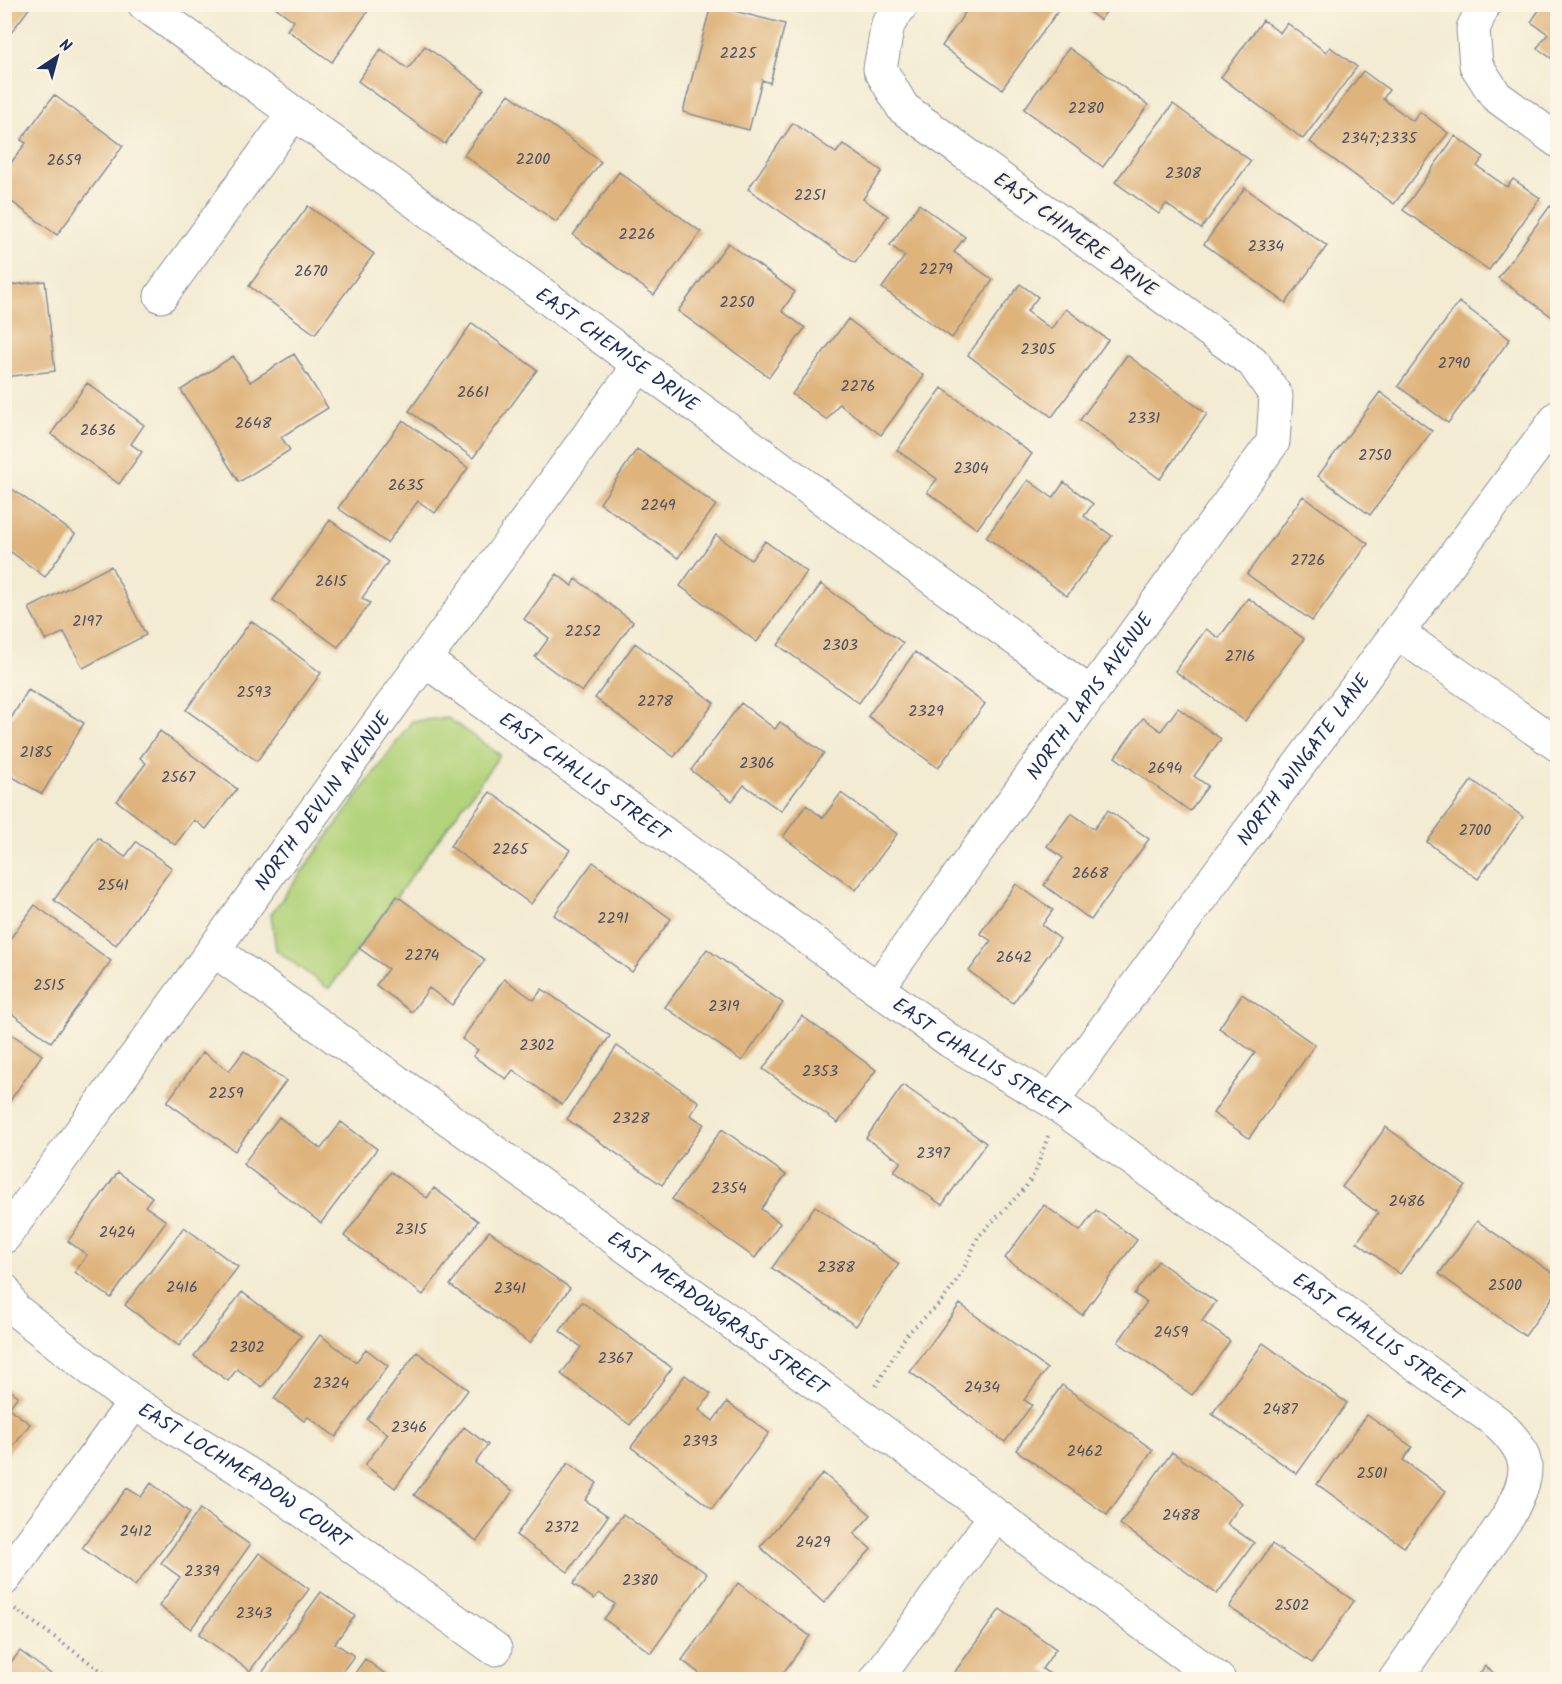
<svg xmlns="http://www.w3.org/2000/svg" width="1562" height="1684" font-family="Kalam,sans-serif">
  <rect width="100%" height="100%" fill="#fcf5e5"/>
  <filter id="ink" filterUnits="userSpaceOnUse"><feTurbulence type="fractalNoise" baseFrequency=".0167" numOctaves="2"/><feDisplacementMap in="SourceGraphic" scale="12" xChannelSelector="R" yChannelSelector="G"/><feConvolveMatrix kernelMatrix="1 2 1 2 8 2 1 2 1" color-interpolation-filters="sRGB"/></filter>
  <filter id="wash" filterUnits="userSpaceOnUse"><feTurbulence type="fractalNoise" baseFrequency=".008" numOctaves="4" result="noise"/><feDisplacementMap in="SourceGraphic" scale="24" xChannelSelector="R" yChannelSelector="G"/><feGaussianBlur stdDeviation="1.35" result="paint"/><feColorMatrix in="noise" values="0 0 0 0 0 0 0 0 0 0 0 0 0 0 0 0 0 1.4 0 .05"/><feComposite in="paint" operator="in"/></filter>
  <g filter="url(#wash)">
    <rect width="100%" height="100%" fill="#f3ebd2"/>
    <!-- green -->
    <path fill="#b3d37b" stroke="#67816c" stroke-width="1.5" d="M448 718 500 755 329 989 276 950 271 914 412 721Z"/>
    <g id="blocks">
      <!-- building -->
      <path fill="#deb37c" d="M4 4 31 6 4 42Z
        M271 4H373L332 62 287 30 294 21Z
        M971 4H1048L1058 11 1002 89 942 46Z
        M1079 4H1112L1100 20Z
        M1543 4H1558V63L1537 48 1548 34 1531 22Z
        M711 5 785 24 770 83 762 80 749 130 683 112Z
        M1263 20 1280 33 1287 23 1326 52 1330 47 1357 67 1303 139 1221 77Z
        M425 46 484 89 445 144 358 81 381 49 408 69Z
        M1069 48 1148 105 1103 167 1024 109Z
        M1363 71 1389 90 1383 99 1413 121 1420 112 1448 133 1394 204 1310 142Z
        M509 94 601 162 556 222 464 155Z
        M54 95 123 146 57 235 4 196V172L26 143 21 140Z
        M1173 104 1251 161 1201 229 1166 204 1159 214 1115 182Z
        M793 123 836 153 843 144 882 171 863 199 888 216 855 263 748 189Z
        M1455 136 1484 157 1477 166 1507 187 1513 179 1540 198 1489 270 1403 210Z
        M619 172 701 232 654 295 573 235Z
        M1245 188 1327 246 1286 303 1204 244Z
        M919 204 965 237 954 252 993 280 952 338 882 288 905 256 890 245Z
        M308 206 374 254 315 334 249 286Z
        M1550 206 1558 212V321L1498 278Z
        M728 243 795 292 782 311 805 328 769 377 678 311Z
        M45 281 55 371 4 377V286Z
        M1020 284 1038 297 1027 311 1051 329 1066 309 1108 340 1052 417 968 355Z
        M1459 302 1510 339 1448 423 1398 386Z
        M848 319 924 376 881 435 839 404 827 420 792 394Z
        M472 323 537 370 473 458 409 411Z
        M294 354 328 408 281 437 290 450 239 482 181 390 233 356 250 382Z
        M1127 355 1207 414 1160 479 1080 420Z
        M87 383 144 425 131 444 142 452 119 484 51 434Z
        M942 388 1032 454 977 529 927 492 937 479 897 450Z
        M1380 392 1432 431 1370 515 1318 476Z
        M403 420 468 468 435 513 418 501 387 543 338 508Z
        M637 449 716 505 678 558 600 503Z
        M1028 480 1053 498 1064 482 1093 504 1084 516 1112 536 1067 596 986 537Z
        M8 486 75 534 45 577 11 552 4 560V491Z
        M1303 496 1368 544 1312 621 1247 574Z
        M330 520 388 562 362 598 370 603 338 647 273 600Z
        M716 535 751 560 765 541 807 572 757 642 680 586Z
        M111 566 146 635 83 668 64 632 46 641 29 608Z
        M557 574 572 586 576 579 633 622 582 692 535 657 549 638 524 619Z
        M821 584 903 643 859 703 778 645Z
        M1248 598 1304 639 1245 721 1175 671 1206 629 1219 638Z
        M251 621 321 673 257 761 186 710Z
        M635 643 714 703 674 757 595 698Z
        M915 652 985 704 938 768 868 716Z
        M28 690 84 723 42 794 4 772V730Z
        M741 703 775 729 780 722 824 753 781 811 744 785 732 801 691 770Z
        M1178 708 1221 739 1194 776 1208 786 1190 811 1115 757 1143 718 1161 731Z
        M160 731 237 789 206 829 194 820 175 845 117 801 146 763 140 758Z
        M1472 780 1523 817 1478 879 1427 842Z
        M490 792 570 850 531 904 450 846Z
        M841 793 897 834 856 890 783 837 806 805 823 818Z
        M1108 810 1149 839 1091 920 1044 885 1063 858 1047 846 1071 813 1094 829Z
        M98 838 125 857 136 842 172 868 116 945 54 900Z
        M593 862 671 919 632 972 554 915Z
        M1016 884 1053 910 1042 925 1060 939 1013 1003 969 971 991 941 980 933Z
        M397 896 485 960 452 1005 429 988 412 1012 376 985 388 969 359 948Z
        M35 905 111 961 51 1042 4 1008V947Z
        M707 949 783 1003 742 1061 665 1007Z
        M504 979 534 1000 542 989 610 1036 562 1105 513 1070 506 1079 473 1056 478 1050 462 1039Z
        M1242 994 1315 1045 1249 1138 1213 1113 1255 1053 1219 1028Z
        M802 1016 876 1070 838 1123 763 1069Z
        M4 1029 42 1055 7 1105 4 1103Z
        M617 1046 699 1102 690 1115 704 1124 662 1185 567 1119Z
        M244 1051 286 1081 235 1151 167 1102 203 1052 229 1071Z
        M903 1085 986 1143 942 1205 894 1171 901 1162 866 1138Z
        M279 1117 321 1149 341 1122 377 1149 321 1223 243 1164Z
        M1386 1127 1465 1185 1400 1274 1357 1242 1378 1213 1342 1187Z
        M722 1129 786 1175 761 1209 780 1223 755 1258 672 1199Z
        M118 1172 152 1197 145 1206 166 1221 111 1298 75 1272 87 1255 68 1241Z
        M391 1172 427 1198 434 1188 478 1221 423 1295 344 1236Z
        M1044 1205 1080 1231 1096 1210 1137 1240 1082 1315 1005 1258Z
        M815 1206 899 1264 856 1326 772 1268Z
        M1477 1221 1558 1277V1290L1525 1336 1439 1274Z
        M184 1227 238 1267 179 1346 125 1305Z
        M489 1231 570 1288 530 1343 450 1285Z
        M1158 1261 1216 1302 1202 1321 1230 1341 1192 1395 1118 1342 1147 1302 1134 1294Z
        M242 1292 301 1336 262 1387 237 1369 228 1381 194 1356Z
        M582 1302 672 1368 630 1425 561 1374 581 1347 560 1331Z
        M960 1304 1047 1369 1024 1400 1032 1405 1005 1442 910 1372Z
        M320 1335 356 1362 366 1349 388 1366 336 1437 308 1417 304 1421 274 1398Z
        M1263 1343 1347 1403 1297 1474 1212 1414Z
        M417 1352 468 1390 395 1488 365 1465 388 1434 367 1419Z
        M685 1375 711 1394 699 1410 713 1421 727 1402 769 1433 712 1509 631 1447Z
        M1062 1385 1153 1450 1107 1515 1016 1450Z
        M4 1386 18 1396 9 1408 30 1424 4 1459Z
        M1367 1415 1412 1447 1403 1460 1446 1491 1404 1547 1317 1484Z
        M464 1427 488 1445 475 1463 513 1491 477 1541 414 1495Z
        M1172 1452 1242 1503 1227 1524 1254 1543 1217 1594 1120 1524Z
        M568 1463 597 1483 585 1500 608 1516 568 1572 516 1535Z
        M823 1473 871 1515 854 1534 871 1549 824 1603 760 1547Z
        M151 1483 190 1513 135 1586 82 1548 127 1488 141 1497Z
        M200 1509 250 1545 191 1629 159 1606 180 1577 161 1563Z
        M623 1514 707 1574 651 1653 604 1619 615 1604 599 1593 594 1599 573 1584Z
        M1272 1544 1354 1601 1312 1663 1229 1607Z
        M259 1553 309 1589 250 1671 199 1634Z
        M738 1583 810 1636 778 1680H708L682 1660Z
        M321 1592 355 1616 335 1643 354 1656 336 1680H257Z
        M1000 1609 1056 1649 1042 1669 1055 1677 1053 1680H949Z
        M20 1651 59 1680H4V1671Z
        M365 1659 393 1680H350Z
        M1485 1666 1503 1680H1475Z"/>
    </g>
  </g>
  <g filter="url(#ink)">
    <use href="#blocks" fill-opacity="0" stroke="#878d98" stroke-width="1.5"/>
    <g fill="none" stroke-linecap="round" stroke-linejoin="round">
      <defs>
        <g id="minor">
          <path id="s1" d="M144 4 1091 694"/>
          <path d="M1484 4 1473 29 1476 65 1496 96 1558 141"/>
          <path d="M161 296 293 114"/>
          <path d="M1398 633 1558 745"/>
          <path id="s2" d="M426 661 950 1041 1052 1101 1498 1423C1533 1457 1531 1472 1509 1515L1395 1680"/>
          <path id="s3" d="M214 950 860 1415 1219 1680"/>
          <path id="s4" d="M877 989 1273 442 1276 396 1253 362 903 108 880 69 888 24 902 4"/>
          <path id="s5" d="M1052 1101 1234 852 1558 417"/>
          <path id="s6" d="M4 1237 639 366"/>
          <path id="s7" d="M4 1290 13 1308 134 1403 274 1490 495 1649"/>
          <path d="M4 1579 134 1403"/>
          <path d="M876 1680 995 1516"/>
        </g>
      </defs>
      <!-- minor casing -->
      <use href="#minor" stroke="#878d98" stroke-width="35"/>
      <!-- path -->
      <path stroke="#878d98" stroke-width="4" stroke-dasharray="1.5 4.5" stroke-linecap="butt" d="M876 1386 907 1334 940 1303 952 1288 965 1266 978 1237 1025 1188 1035 1173 1048 1136
        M15 1609 114 1680"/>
      <!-- minor -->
      <use href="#minor" stroke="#fff" stroke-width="33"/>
    </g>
  </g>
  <g text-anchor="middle" stroke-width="4.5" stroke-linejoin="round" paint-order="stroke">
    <!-- number labels -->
    <g font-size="16" fill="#4c5066">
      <text x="738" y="58">2225</text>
      <text x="1086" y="113">2280</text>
      <text x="1379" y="143">2347;2335</text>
      <text x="533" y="164">2200</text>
      <text x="64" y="165">2659</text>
      <text x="1183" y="178">2308</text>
      <text x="810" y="200">2251</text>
      <text x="637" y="239">2226</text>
      <text x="1266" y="251">2334</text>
      <text x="936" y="274">2279</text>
      <text x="311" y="276">2670</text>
      <text x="737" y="307">2250</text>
      <text x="1038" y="354">2305</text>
      <text x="1454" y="368">2790</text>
      <text x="858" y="391">2276</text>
      <text x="473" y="397">2661</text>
      <text x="1144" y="423">2331</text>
      <text x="253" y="428">2648</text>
      <text x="98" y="435">2636</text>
      <text x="1375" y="460">2750</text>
      <text x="971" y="473">2304</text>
      <text x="406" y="490">2635</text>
      <text x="658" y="510">2249</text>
      <text x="1308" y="565">2726</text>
      <text x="331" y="586">2615</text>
      <text x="87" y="626">2197</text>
      <text x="583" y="636">2252</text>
      <text x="840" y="650">2303</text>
      <text x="1240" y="661">2716</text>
      <text x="254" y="697">2593</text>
      <text x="655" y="706">2278</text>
      <text x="926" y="716">2329</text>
      <text x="36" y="757">2185</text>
      <text x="757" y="768">2306</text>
      <text x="1165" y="773">2694</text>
      <text x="178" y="782">2567</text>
      <text x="1475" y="835">2700</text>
      <text x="510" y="854">2265</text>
      <text x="1090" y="878">2668</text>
      <text x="113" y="890">2541</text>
      <text x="613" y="923">2291</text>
      <text x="422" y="960">2274</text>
      <text x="1014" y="962">2642</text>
      <text x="49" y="990">2515</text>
      <text x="724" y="1011">2319</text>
      <text x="537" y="1050">2302</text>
      <text x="820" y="1076">2353</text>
      <text x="226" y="1098">2259</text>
      <text x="631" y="1123">2328</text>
      <text x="933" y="1158">2397</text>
      <text x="729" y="1193">2354</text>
      <text x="1407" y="1206">2486</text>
      <text x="411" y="1234">2315</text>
      <text x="117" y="1237">2424</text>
      <text x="836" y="1272">2388</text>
      <text x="1505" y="1290">2500</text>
      <text x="182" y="1292">2416</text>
      <text x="510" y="1293">2341</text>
      <text x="1171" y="1337">2459</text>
      <text x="247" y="1352">2302</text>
      <text x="615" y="1363">2367</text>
      <text x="331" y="1388">2324</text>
      <text x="982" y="1392">2434</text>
      <text x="1280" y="1414">2487</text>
      <text x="409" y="1432">2346</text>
      <text x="700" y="1446">2393</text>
      <text x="1085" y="1456">2462</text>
      <text x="1372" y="1478">2501</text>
      <text x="1181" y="1520">2488</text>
      <text x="562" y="1532">2372</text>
      <text x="136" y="1536">2412</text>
      <text x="813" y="1547">2429</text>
      <text x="202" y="1576">2339</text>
      <text x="640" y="1585">2380</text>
      <text x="1292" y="1610">2502</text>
      <text x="254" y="1618">2343</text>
    </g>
    <!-- street labels -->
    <g font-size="20" fill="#1b2f5e" stroke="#fcf5e5">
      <text transform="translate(1076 234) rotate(36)" y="7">EAST CHIMERE DRIVE</text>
      <text dy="7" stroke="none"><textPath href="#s1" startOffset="586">EAST CHEMISE DRIVE</textPath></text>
      <text dy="7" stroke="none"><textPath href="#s4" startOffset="362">NORTH LAPIS AVENUE</textPath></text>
      <text dy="7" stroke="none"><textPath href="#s5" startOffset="424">NORTH WINGATE LANE</textPath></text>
      <text dy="7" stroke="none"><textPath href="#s2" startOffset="196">EAST CHALLIS STREET</textPath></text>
      <text dy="7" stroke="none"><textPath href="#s6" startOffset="540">NORTH DEVLIN AVENUE</textPath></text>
      <text dy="7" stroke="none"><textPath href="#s2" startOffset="682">EAST CHALLIS STREET</textPath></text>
      <text dy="7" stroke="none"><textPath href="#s3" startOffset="621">EAST MEADOWGRASS STREET</textPath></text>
      <text dy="7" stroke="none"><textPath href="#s2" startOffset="1168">EAST CHALLIS STREET</textPath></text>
      <text dy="7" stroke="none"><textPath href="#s7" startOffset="306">EAST LOCHMEADOW COURT</textPath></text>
    </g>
  </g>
  <!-- margin -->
  <rect width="1562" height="1684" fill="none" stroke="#fcf5e5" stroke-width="24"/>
  <!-- north arrow -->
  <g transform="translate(57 57) rotate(36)" stroke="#fcf5e5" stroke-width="4.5" paint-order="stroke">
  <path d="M0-4.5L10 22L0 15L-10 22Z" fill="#1b2f5e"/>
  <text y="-9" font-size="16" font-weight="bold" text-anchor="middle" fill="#1b2f5e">N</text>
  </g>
</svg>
